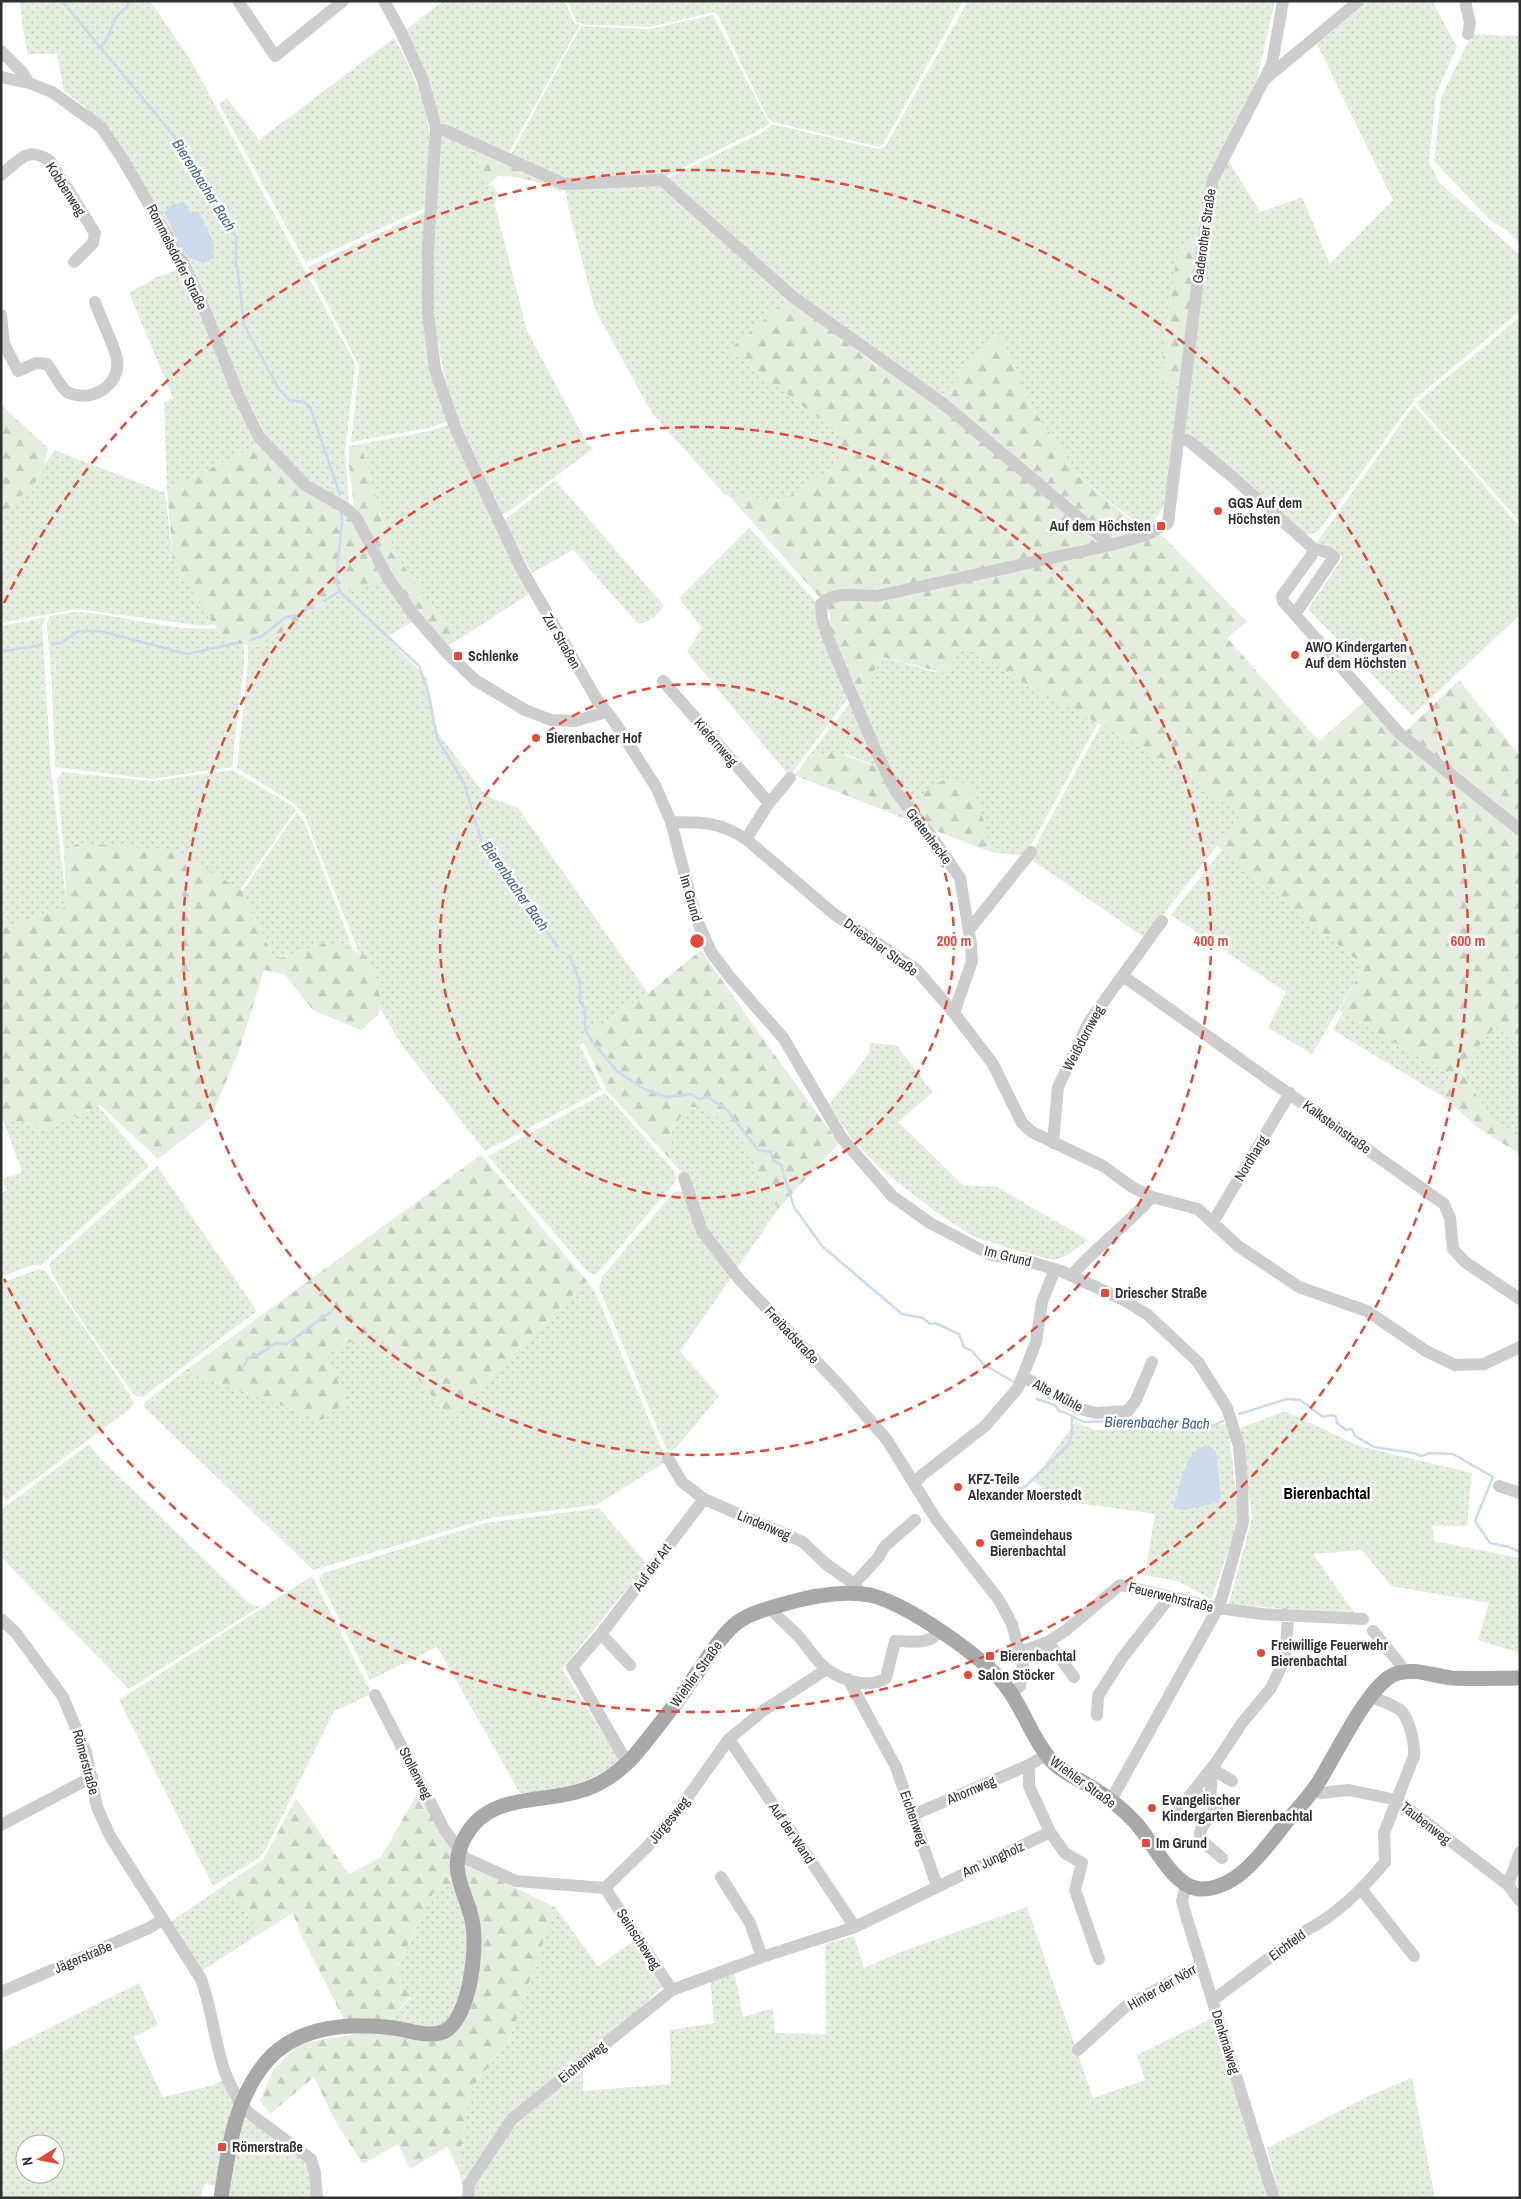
<svg xmlns="http://www.w3.org/2000/svg" width="1521" height="2199" font-family="'Archivo Narrow',sans-serif">
  <defs>
    <pattern id="grass-dots" width="8" height="8" patternUnits="userSpaceOnUse" patternTransform="scale(1.25)"><rect width="8" height="8" fill="#e4eddf"/><path d="M2 2h.1M6 6h.1" fill="none" stroke="#c4ccc0" stroke-width="1.8" stroke-linecap="round"/></pattern>
    <pattern id="forest-firs" width="22" height="20" patternUnits="userSpaceOnUse" patternTransform="scale(1.25)"><rect width="22" height="20" fill="#e4eddf"/><path d="M5 1l3.5 6h-7zM16 11l3.5 6h-7z" fill="#c4ccc0"/></pattern>
  </defs>
  <rect width="100%" height="100%" fill="#fff"/>
  <!-- grass -->
  <path fill="url(#grass-dots)" fill-rule="evenodd" d="M20 1H150L190 59 354 361 355 367 345 452 349 505 307 479 270 444 120 147 86 108 64 91 57 54H28L23 29Z
    M443 1H565L574 23 580 25 507 156 444 125 439 119 403 32Z
    M568 1H963L884 143 879 147 772 122 767 117 719 17 714 12 650 27 586 25 576 22Z
    M968 1H1275L1255 88 1220 157 1201 237 1176 261 1163 351 1172 383 1182 385 1165 504 1155 520 1144 529 1080 477 1031 406 999 332 942 395 884 372 666 179 765 131 772 124 879 149 886 145Z
    M1369 1H1432L1457 47 1436 94 1429 162 1439 182 1520 255V311L1415 399 1318 532 1305 535 1186 435 1185 426 1200 288 1220 174 1228 160 1260 212 1302 197 1330 264 1393 200 1317 44Z
    M713 15 766 118 770 123 763 128 664 177 571 182 511 154 581 26 650 29Z
    M1472 34 1520 36V244L1507 230 1491 221 1434 161 1441 97Z
    M394 38C415 75 431 113 431 156 431 173 429 190 427 207L306 263 219 104 227 98 259 140Z
    M442 136 467 144 478 159 487 187 492 184 497 192 495 205 527 331 588 445 594 448 508 512 502 514C466 451 440 384 434 311 428 254 437 196 440 140Z
    M660 184 791 297 729 350 841 435V462L782 501 725 495 652 413 595 310 569 210 565 189Z
    M427 211 424 273 448 421 429 428 351 442 359 369 357 362 308 267Z
    M180 269 260 444 167 490 164 403 173 398 129 293 157 277Z
    M1520 317V522L1416 403Z
    M1414 405 1520 527V615L1412 716 1308 609 1343 557 1317 542Z
    M450 424 529 594 456 641 398 558 380 514 361 444 430 431Z
    M55 450 165 493 173 561 214 625 203 626 77 609 1 623V517L42 474 45 464Z
    M555 480 664 606C657 617 650 622 638 624L573 550 532 573 503 521Z
    M749 528 819 605 849 697 791 774 786 772 687 652 702 628 679 598Z
    M383 580 421 617 386 637 427 678 438 733 486 796 518 808 648 993 593 1030 580 1046 602 1090 485 1151 403 1047 380 1008 381 999 369 956 359 953 304 814 292 802 237 768 248 662V645L259 647 335 596Z
    M74 612C119 613 175 633 217 628L227 641 244 644V664L232 767 151 779 55 767 52 687 47 624 50 616Z
    M46 617 42 624 51 770 66 899 64 908 1 929V626Z
    M957 650 978 652 1010 675 1098 723 1025 856 991 852 980 811H914L895 782 856 694 866 691 880 656 934 672H949Z
    M850 703 880 768C852 756 827 742 801 766Z
    M1101 725 1164 760 1246 818 1217 846 1145 938 1029 858Z
    M232 770 291 805 296 810 240 890 181 854 79 843 64 850 57 780 62 772 152 781Z
    M297 812 305 823 354 952 325 943 275 960 242 892Z
    M1222 850 1364 966 1312 1054 1268 1028 1286 992 1171 915Z
    M1343 1012 1449 1074 1445 1098 1333 1030Z
    M1496 1026 1520 1048V1134L1491 1120 1460 1067Z
    M870 1043 896 1045 933 1092 898 1122 963 1185 997 1187 1088 1240 1066 1256 1054 1260 1018 1251 972 1236 936 1212 882 1170 850 1137 829 1104 869 1054Z
    M605 1093 671 1167 677 1178 672 1186 596 1275 588 1272 488 1156Z
    M98 1106 149 1166 41 1265 29 1266 1 1277V1193L7 1190 2 1179 22 1172 4 1122 23 1121 44 1130Z
    M689 1107H701L727 1123 749 1150 768 1198 779 1208 736 1270 705 1227 682 1173 669 1158C669 1132 672 1127 689 1107Z
    M157 1166 257 1311 143 1397 135 1396C121 1376 50 1280 49 1264Z
    M677 1191 685 1192 733 1275 680 1351 719 1396 676 1448 669 1451 664 1444 599 1288 602 1277 672 1194Z
    M39 1269 46 1271 50 1277 130 1395 133 1404 131 1408 6 1501 1 1492V1283Z
    M587 1281 595 1292 667 1461 596 1505 490 1518 313 1570 144 1407 145 1402 185 1371 322 1420 347 1401 326 1355 377 1328 449 1417Z
    M1285 1411 1359 1446 1472 1473 1467 1526H1432L1434 1541 1520 1558V1653L1478 1640 1489 1603 1391 1586 1362 1550 1313 1554 1356 1615 1229 1604 1252 1518 1240 1428Z
    M1075 1422 1095 1430 1197 1429 1228 1423 1239 1521 1211 1599 1178 1581 1145 1575 1155 1514 1063 1501 1033 1481ZM1216 1451 1221 1495 1175 1508 1179 1488Z
    M89 1444 96 1454 251 1605 261 1606 129 1689 1 1557V1510Z
    M599 1508 647 1564 562 1669 620 1760C584 1787 564 1790 520 1793L437 1647 370 1680 319 1579 323 1573 485 1523Z
    M312 1576 372 1694 334 1711 267 1847 259 1858 213 1886 119 1700Z
    M225 1885 261 1933 201 1971 170 1922Z
    M454 1885C458 1896 466 1909 469 1920 473 1943 464 2018 440 2027 430 2031 400 2024 387 2023L411 1997 395 1973 434 1891Z
    M555 1907 598 1966 634 1941 664 1986 583 2061V2091L671 2084 670 2030 714 2023 710 1976 734 1970 743 2017 773 2008 775 2033 826 2034 825 1944 854 1936 864 1968 903 1951 1027 1907 1093 2098 1145 2080 1137 2055 1214 2017 1270 2198H466L458 2168 470 2090 509 2041Z
    M139 1983 158 2025 134 2037 163 2097 214 2085 223 2080 237 2105 217 2186 204 2184 201 2198H1V2052ZM25 2144H55V2174H25Z
    M1412 2078 1435 2198H1280L1267 2148 1373 2094Z
    M242 2119 249 2120 309 2160 314 2198H225Z"/>
  <!-- forest -->
  <path fill="url(#forest-firs)" d="M467 144 560 186 562 193C544 182 519 176 498 176L487 187 478 159Z
    M1201 237 1182 385 1172 383 1162 374 1163 351 1176 261 1186 239Z
    M791 297 884 372 942 395 999 332 1031 406 1080 477 1140 528 1164 537 1247 622 1227 638 1319 741 1365 701 1398 739 1459 680 1520 756V1048L1496 1026 1460 1068 1491 1120 1520 1134V1154L1478 1128 1445 1098 1449 1074 1339 1010 1364 966 1217 846 1245 818 1164 760 1010 675 978 652 957 650 949 672 943 673 880 656 866 691 856 694 830 635V613L824 602 728 495 782 501 841 462V435L729 350Z
    M1 405 48 448 43 474 1 517Z
    M260 444 350 516 383 580 335 596 259 647 227 641 209 618 173 561 167 490Z
    M361 444 380 514 398 558 456 641 446 647 396 585 354 507 349 466V446Z
    M836 752 880 768 892 795 911 821 794 775 812 756Z
    M944 780C951 780 958 780 964 783 979 791 987 836 991 852L925 827 914 811C920 795 929 787 944 780Z
    M79 843 168 850 181 854 241 890 275 960 325 943 369 956 381 999 379 1014 361 1030 313 1010 284 974 264 970 238 1054 210 1119 158 1159 100 1105 44 1130 23 1121 1 1123V929L64 908 66 899 64 850Z
    M701 950 766 1043 839 1143 779 1208 768 1198 749 1150 727 1123 701 1107H689C672 1127 669 1132 669 1158L607 1091 583 1042 593 1030 648 993Z
    M481 1155 587 1281 449 1417 377 1328 326 1355 347 1401 322 1420 185 1371Z
    M420 1789 454 1850V1885L434 1891 395 1972 411 1996 387 2023 451 2032 474 1976 462 1862 555 1907 509 2041 470 2090 458 2168 447 2147 410 2169 398 2144 363 2164 334 2119 314 2077 270 2114 260 2101 273 2070 301 2043 352 2035 303 1939 293 1913 261 1933 225 1885 263 1860 296 1798 349 1874 381 1857Z"/>
  <!-- water -->
  <path fill="#ccdaec" d="M184 202 191 214 198 211 214 243V258L204 263 189 258 178 242 165 213 171 205Z
    M1209 1446 1216 1451 1221 1495 1219 1502 1184 1510 1174 1508C1178 1492 1184 1459 1198 1449 1201 1447 1205 1447 1209 1446Z"/>
  <g fill="none" stroke-linecap="round" stroke-linejoin="round">
    <!-- stream -->
    <path stroke="#ccdaec" stroke-width="2.5" d="M62 1 174 136 236 237V266L238 272 244 325 279 389 289 400 304 402 310 407 340 495
      M101 47C112 34 108 34 114 21 117 14 126 9 130 1
      M341 510 342 522 336 583 341 593 419 666 428 692 437 738 464 783 482 843 558 947
      M324 601 340 591
      M251 640 262 636 286 617 298 615 313 605
      M52 644 61 643 78 631H100L187 654 237 643
      M1 650 5 651 42 645
      M570 956 580 983V1002L585 1009V1029L591 1040 617 1071 644 1089 667 1097 692 1094 698 1099 708 1097 727 1110 758 1150 771 1152 773 1160 781 1165 794 1207 822 1246 902 1314 923 1318 930 1324 935 1323 959 1334 964 1347 972 1351 983 1364 1014 1382
      M244 1366 248 1358 258 1355 276 1343 287 1344 337 1307
      M1037 1399 1055 1405 1059 1411 1066 1413 1083 1422 1118 1421 1132 1425 1143 1421 1153 1425 1161 1422 1171 1426C1186 1422 1198 1420 1213 1426L1223 1421
      M1239 1414 1287 1399 1300 1400 1323 1417 1331 1415 1336 1416 1337 1423 1346 1430 1352 1429 1355 1436 1374 1447 1413 1453 1421 1456 1430 1453 1453 1454 1493 1477 1475 1521 1490 1543 1509 1547 1520 1552
      M1019 1488 1025 1487 1069 1444 1072 1434V1416"/>
    <!-- minor -->
    <path stroke="#cdcdcd" stroke-width="12" d="M238 1 275 56 343 1
      M384 1 400 30 422 78 436 128 428 249V313L435 369 456 430 521 568 597 700 614 721 656 787 671 822 696 918 711 952 730 977 784 1039 842 1138 892 1196 930 1223 991 1255 1027 1261 1061 1271 1124 1300 1148 1315 1198 1362 1227 1408 1239 1446 1242 1482 1243 1522 1222 1597 1218 1608 1111 1800
      M1465 1 1470 23 1468 34
      M1 51 22 72 29 83
      M1266 76 1272 64 1283 1
      M1 77 29 83 52 92 101 127 122 158 184 265 205 311 238 394 259 437 305 485 347 509 357 519 388 578 413 614 446 652 475 680 525 710 551 720 575 721 607 712
      M436 128 446 131 564 184 662 180 793 297 945 405 1111 545
      M1 175C20 160 27 145 50 161L95 233 93 243 74 262
      M1 315 4 344 18 371 36 363 47 364C52 370 62 389 67 392 90 404 121 386 117 359 114 345 100 317 95 302
      M1180 438 1189 441 1229 474 1313 548 1329 553 1334 557 1295 614
      M1313 548 1311 556 1282 596 1283 601 1399 733 1520 830
      M663 681 769 803
      M671 822C702 822 720 822 746 839L834 914 916 969 954 1013 993 1064 1022 1123 1032 1132 1103 1166 1132 1187 1152 1197 1198 1209 1238 1246 1299 1287 1367 1311 1426 1351 1455 1365 1484 1364 1520 1347
      M746 839 769 803 790 778
      M969 930 1031 852
      M1123 976 1444 1204 1450 1218 1453 1249 1465 1262 1520 1299
      M954 1013 972 961 971 944 960 878 932 837 896 792 875 749 828 638 822 619 821 604C835 590 859 596 877 596L1111 545 1146 535 1168 523 1198 278 1213 179 1264 80 1359 1
      M1053 1143 1058 1087 1089 1022 1162 921
      M684 1178 702 1231 739 1279 842 1388 887 1440 936 1519 999 1600 1012 1624 1023 1666 1020 1686 1012 1694
      M1213 1222 1290 1093
      M1071 1276C1096 1247 1127 1225 1152 1197
      M1024 1377 1077 1408 1096 1413 1128 1411 1136 1400 1152 1362
      M668 1458 682 1482 704 1499 803 1542 826 1564 853 1583 861 1594
      M914 1484 921 1476 985 1426 1018 1388 1036 1342 1042 1302 1055 1269
      M1499 1486 1520 1493
      M854 1584 877 1559 885 1546 915 1520
      M770 1608C779 1619 790 1627 800 1638 809 1648 817 1663 828 1670 844 1681 869 1689 886 1678L895 1641C912 1641 929 1646 940 1631
      M1 1619 16 1633 63 1697 86 1752 97 1807 110 1836 201 1979C218 2026 214 2074 249 2113L311 2159 315 2173 317 2198
      M1373 1631 1400 1664 1401 1672
      M601 1634 572 1667 622 1754 629 1761
      M1048 1642 1074 1677
      M1020 1652 1048 1642 1065 1631 1120 1585 1218 1608 1262 1614 1363 1619
      M630 1665 601 1634 704 1499
      M848 1679 896 1767 937 1886
      M375 1695 444 1829 465 1858 516 1881 605 1888 646 1848 677 1812 729 1739 764 1710 827 1669
      M1097 1715 1098 1696 1122 1658 1170 1597
      M729 1739 855 1927
      M1314 1789 1321 1793 1349 1790 1397 1800 1508 1885 1520 1901
      M1194 1791 1217 1808C1193 1837 1194 1834 1222 1858
      M1210 1802 1212 1769 1232 1781
      M1177 1812 1217 1761 1242 1723 1271 1688 1285 1659 1288 1620 1284 1614
      M913 1815 1029 1765
      M1 1825 92 1777
      M1050 1832 1065 1853 1082 1863 1075 1890 1099 1959
      M721 1877 750 1923 762 1957
      M1186 1885 1182 1901 1187 1919 1274 2198
      M1508 1885 1520 1852
      M605 1888 672 1990
      M1362 1890 1414 1956
      M1 1992 149 1928 163 1919
      M1213 2000 1307 1930C1338 1914 1363 1889 1385 1862L1384 1833 1414 1756C1415 1744 1410 1723 1403 1713 1397 1705 1380 1701 1371 1697
      M1078 2050 1125 2007 1201 1965
      M468 2198 469 2184 512 2119 672 1990 762 1957 855 1927 1050 1832 1029 1786V1765L1046 1755"/>
    <!-- major -->
    <path stroke="#a8a8a8" stroke-width="15" d="M221 2198C228 2151 234 2100 266 2062 298 2024 354 2022 400 2029 414 2032 434 2038 447 2030 454 2025 461 2013 463 2006 472 1984 477 1943 472 1920 465 1889 447 1870 465 1837 488 1794 537 1803 576 1792 594 1788 612 1777 626 1764 635 1756 643 1745 651 1735 667 1715 682 1695 697 1673 708 1658 718 1640 732 1627 746 1614 766 1609 784 1604 811 1596 842 1590 870 1595 906 1603 982 1656 1005 1685 1023 1707 1031 1737 1050 1759 1060 1771 1076 1778 1090 1786 1106 1796 1122 1808 1135 1822 1152 1840 1173 1888 1200 1889 1239 1890 1266 1847 1288 1820 1298 1808 1310 1796 1318 1783 1335 1757 1368 1685 1395 1674 1414 1667 1433 1676 1452 1678 1475 1679 1497 1678 1520 1678"/>
  </g>
  <!-- distance rings -->
  <g fill="none" stroke="#e04a39" stroke-width="2.5" stroke-dasharray="9 6">
    <circle cx="697" cy="941" r="257"/>
    <circle cx="697" cy="941" r="514"/>
    <path d="M4 603A771 771 0 1 1 4 1279"/>
  </g>
  <!-- markers -->
  <g fill="#e04a39" stroke="#fff" stroke-width="2">
    <circle cx="1218" cy="511" r="5"/>
    <rect x="1156" y="521" width="10" height="10" rx="2.5"/>
    <circle cx="1295" cy="655" r="5"/>
    <rect x="453" y="651" width="10" height="10" rx="2.5"/>
    <circle cx="536" cy="738" r="5"/>
    <rect x="1100" y="1288" width="10" height="10" rx="2.5"/>
    <circle cx="958" cy="1487" r="5"/>
    <circle cx="980" cy="1543" r="5"/>
    <circle cx="1261" cy="1653" r="5"/>
    <rect x="985" y="1651" width="10" height="10" rx="2.5"/>
    <circle cx="968" cy="1675" r="5"/>
    <circle cx="1152" cy="1808" r="5"/>
    <rect x="1141" y="1838" width="10" height="10" rx="2.5"/>
    <rect x="217" y="2142" width="10" height="10" rx="2.5"/>
  </g>
  <g text-anchor="middle" stroke-width="5" stroke-linejoin="round" paint-order="stroke">
    <!-- street labels -->
    <g font-size="14" fill="#303030" stroke="#fff">
      <text transform="translate(66 189) rotate(57)" y="5">Kobbenweg</text>
      <text transform="translate(1204 236) rotate(-82)" y="5">Gaderother Straße</text>
      <text transform="translate(177 257) rotate(63)" y="5">Rommelsdorfer Straße</text>
      <text transform="translate(562 641) rotate(60)" y="5">Zur Straßen</text>
      <text transform="translate(716 742) rotate(49)" y="5">Kiefernweg</text>
      <text transform="translate(929 836) rotate(53)" y="5">Gretenhecke</text>
      <text transform="translate(691 898) rotate(74)" y="5">Im Grund</text>
      <text transform="translate(881 947) rotate(36)" y="5">Driescher Straße</text>
      <text transform="translate(1083 1038) rotate(-62)" y="5">Weißdornweg</text>
      <text transform="translate(1337 1127) rotate(36)" y="5">Kalksteinstraße</text>
      <text transform="translate(1251 1158) rotate(-59)" y="5">Nordhang</text>
      <text transform="translate(1008 1256) rotate(14)" y="5">Im Grund</text>
      <text transform="translate(792 1335) rotate(47)" y="5">Freibadstraße</text>
      <text transform="translate(1058 1395) rotate(28)" y="5">Alte Mühle</text>
      <text transform="translate(764 1525) rotate(23)" y="5">Lindenweg</text>
      <text transform="translate(652 1567) rotate(-54)" y="5">Auf der Art</text>
      <text transform="translate(1171 1597) rotate(14)" y="5">Feuerwehrstraße</text>
      <text transform="translate(696 1674) rotate(-54)" y="5">Wiehler Straße</text>
      <text transform="translate(86 1762) rotate(75)" y="5">Römerstraße</text>
      <text transform="translate(416 1773) rotate(63)" y="5">Stollenweg</text>
      <text transform="translate(1083 1782) rotate(36)" y="5">Wiehler Straße</text>
      <text transform="translate(971 1790) rotate(-23)" y="5">Ahornweg</text>
      <text transform="translate(914 1818) rotate(71)" y="5">Eichenweg</text>
      <text transform="translate(669 1820) rotate(-51)" y="5">Jürgesweg</text>
      <text transform="translate(1426 1823) rotate(38)" y="5">Taubenweg</text>
      <text transform="translate(792 1833) rotate(56)" y="5">Auf der Wand</text>
      <text transform="translate(993 1859) rotate(-25)" y="5">Am Jungholz</text>
      <text transform="translate(639 1939) rotate(57)" y="5">Seinscheweg</text>
      <text transform="translate(1287 1945) rotate(-36)" y="5">Eichfeld</text>
      <text transform="translate(83 1957) rotate(-23)" y="5">Jägerstraße</text>
      <text transform="translate(1162 1987) rotate(-30)" y="5">Hinter der Nörr</text>
      <text transform="translate(1226 2042) rotate(73)" y="5">Denkmalweg</text>
      <text transform="translate(582 2062) rotate(-39)" y="5">Eichenweg</text>
    </g>
    <!-- poi labels -->
    <g font-size="14" font-weight="bold" fill="#303030" stroke="#fff" text-anchor="start">
      <text x="1228" y="508">GGS Auf dem<tspan x="1228" dy="16">Höchsten</tspan></text>
      <text x="1151" y="531" text-anchor="end">Auf dem Höchsten</text>
      <text x="1305" y="652">AWO Kindergarten<tspan x="1305" dy="16">Auf dem Höchsten</tspan></text>
      <text x="468" y="661">Schlenke</text>
      <text x="546" y="743">Bierenbacher Hof</text>
      <text x="1115" y="1298">Driescher Straße</text>
      <text x="968" y="1484">KFZ-Teile<tspan x="968" dy="16">Alexander Moerstedt</tspan></text>
      <text x="990" y="1540">Gemeindehaus<tspan x="990" dy="16">Bierenbachtal</tspan></text>
      <text x="1271" y="1650">Freiwillige Feuerwehr<tspan x="1271" dy="16">Bierenbachtal</tspan></text>
      <text x="1000" y="1661">Bierenbachtal</text>
      <text x="978" y="1680">Salon Stöcker</text>
      <text x="1162" y="1805">Evangelischer<tspan x="1162" dy="16">Kindergarten Bierenbachtal</tspan></text>
      <text x="1156" y="1848">Im Grund</text>
      <text x="232" y="2152">Römerstraße</text>
    </g>
    <!-- water labels -->
    <g font-size="15" font-style="italic" fill="#406391" stroke="#fff">
      <text transform="translate(204 185) rotate(58)" y="5">Bierenbacher Bach</text>
      <text transform="translate(515 886) rotate(55)" y="5">Bierenbacher Bach</text>
      <text transform="translate(1157 1423) rotate(1)" y="5">Bierenbacher Bach</text>
    </g>
    <!-- quarter labels -->
    <g font-size="16" font-weight="bold" fill="#000" stroke="#fff">
      <text x="1327" y="1499">Bierenbachtal</text>
    </g>
  </g>
  <circle cx="697" cy="941" r="8" fill="#e04a39" stroke="#fff" stroke-width="2.5"/>
  <g font-size="15" text-anchor="middle" font-weight="bold" fill="#e04a39" stroke="#fff" stroke-width="5" stroke-linejoin="round" paint-order="stroke">
    <text x="954" y="946">200 m</text>
    <text x="1211" y="946">400 m</text>
    <text x="1468" y="946">600 m</text>
  </g>
  <!-- border -->
  <rect width="1521" height="2199" fill="none" stroke="#303030" stroke-width="5"/>
  <!-- north arrow -->
  <g transform="translate(40 2159) rotate(260)"><circle r="24" fill="#ffffff" stroke="#acacac"/>
  <path d="M0-4L9 19L0 12L-9 19Z" fill="#e04a39"/>
  <text y="-8" font-size="14" font-weight="bold" text-anchor="middle" fill="#303030">N</text>
  </g>
</svg>
